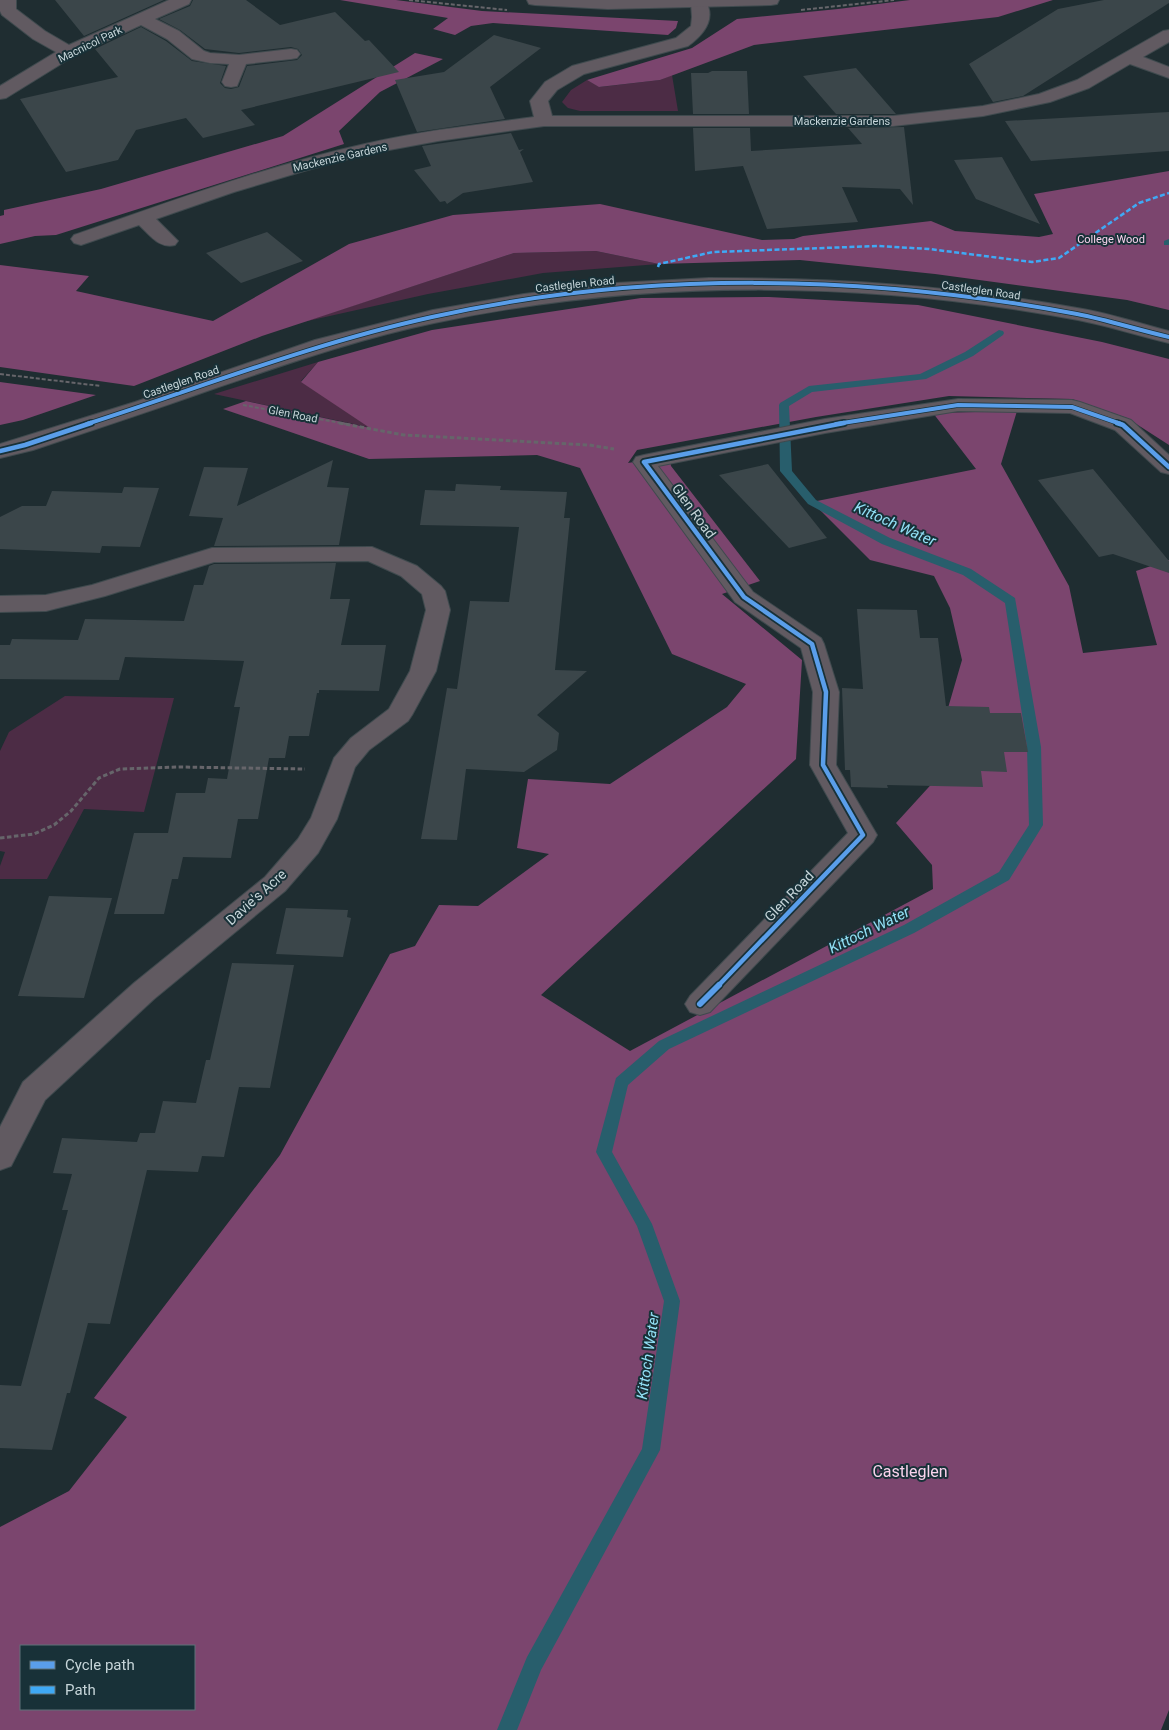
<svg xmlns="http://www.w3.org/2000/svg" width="1169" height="1730" font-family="Roboto,sans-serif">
  <rect width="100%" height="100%" fill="#1f2d31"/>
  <!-- green -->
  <path fill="#4c2c45" d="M672 75 678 111H580L568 108 562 102 571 90 587 80 600 87 660 80Z
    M596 251 659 264 543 273 428 294 303 322 514 253Z
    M318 362 301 381 372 428 214 394Z
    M65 696 174 698 144 812 84 809 47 879H0V866L5 852 0 851V751L9 732Z"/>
  <!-- forest -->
  <path fill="#7b456e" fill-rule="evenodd" d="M340 0H396L482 11 678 21 676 28 668 35 493 23 471 26 455 35 433 29 448 18Z
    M910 0H1053L998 17 754 45 660 80 599 87 587 80 692 48 737 19 838 9Z
    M415 53 443 59 380 92 339 131 344 144 56 235 35 236 0 244V216L4 215V210L101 189 283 136Z
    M1169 171V310L1127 300 935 274 800 260 659 264 596 251 514 253 262 336 134 386 0 367V265L89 276 76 291 213 321 349 244 453 215 600 204 762 240 794 239 803 236 931 221 955 231 1039 237 1053 234 1034 194Z
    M769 297 918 305 1102 342 1169 359V445L1127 418 1072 399 949 396 816 417 637 450 628 463 669 456 671 466 760 581 722 594 802 660 796 759 541 995 630 1051 933 889 932 865 896 823 948 766V708L962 660 950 608 934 576 870 560 812 502 976 469 933 413 1017 411 1001 464 1069 586 1083 653 1157 645 1136 571 1169 560V1710L1161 1730H0V1527L69 1491 127 1417 94 1398 280 1155 390 954 415 946 439 905 478 906 549 854 517 848 528 779 610 784 727 707 746 684 672 654 580 468 537 455 369 459 223 409 246 401 370 428 301 382 318 362 432 330 641 298ZM21 1646H194V1709H21Z
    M0 382 96 395 23 420 0 425Z"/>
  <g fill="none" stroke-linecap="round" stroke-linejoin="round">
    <!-- stream -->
    <path fill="#285e6c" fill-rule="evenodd" d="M1169 239V245H1164V241Z
      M999 330 1003 331 1004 333 1003 335 973 356 926 379 812 392 789 406 792 471 816 500 890 538 971 569 1015 598 1041 747 1043 825 1009 880 914 933 669 1049 628 1085 612 1152 652 1224 680 1301 660 1450 541 1670 517 1730H497L527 1657 642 1449 664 1301 637 1226 596 1152 616 1078 659 1041 904 925 999 872 1029 825 1027 747 1005 603 963 575 882 544 808 504 780 471 779 405 780 403 809 386 920 374 965 352Z"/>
  </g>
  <!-- building -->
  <path fill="#3b464a" d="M55 0H164L84 36Z
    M193 0H246L280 25 335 12 365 41 369 40 399 72 241 110 255 125 203 138 186 118 136 130 118 160 66 172 20 99 118 77 95 49 141 27 166 41 192 61 226 66 220 83 225 88 231 89 239 87 247 66 297 60 302 55 298 49 291 47 239 53 205 49 180 30 159 19 190 6Z
    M1104 0H1169V3L1023 96 993 102 969 64 1058 9Z
    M494 35 541 48 490 87 505 119 417 132 395 80 444 72Z
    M856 68 896 114H836L803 76Z
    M712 71H747L749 114H693L691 73H708Z
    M1169 112V151L1031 161 1005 121Z
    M904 127 913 205 900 189 842 187 858 222 767 229 743 166 695 171 693 128H750L751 151 862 144 848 128Z
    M511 133 519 150 524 149 520 152 533 182 463 193 447 204 445 201 440 202 414 170 431 166 422 146Z
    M1002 157 1040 224 976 199 954 160Z
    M267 232 303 261 241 283 206 253Z
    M333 460 327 487 349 488 339 545 214 546 223 518 189 516 204 467 248 468 237 506Z
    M768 464 827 538 789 548 719 475Z
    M1093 469 1169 561V573L1113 554 1099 557 1038 480Z
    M456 484 501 486 500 490 567 492 564 518H570L555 670 587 671 537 715 559 733 557 750 524 772 466 769 457 840 421 839 447 688 457 689 470 601 509 602 519 527 420 525 425 490 455 491Z
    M124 487 159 488 140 547 102 546 100 553 0 549V517L22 506H46L52 491 122 493Z
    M336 563 330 599H350L341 645H386L379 691 319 690V693H317L309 736H289L285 758H269L258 819H238L231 858 183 857 178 879H172L164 914H114L134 833H168L176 793H205L208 778 227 779 240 707H234L244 661 125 657 119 680 0 679V645H10L12 639 78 640 85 619 184 621 194 585H203L209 566 214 564Z
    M857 609 917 610 920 638H938L946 706 989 707 990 713H1021L1028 752H1004L1007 772 981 771 983 787 887 785 888 788 851 787 850 770H845L842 688 863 689Z
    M49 896 112 898 84 998 18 996Z
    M286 908 348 910 347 917 351 918 343 957 276 954Z
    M232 963 294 965 270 1088 239 1087 224 1157 202 1156 198 1172 147 1170 110 1324 88 1323 70 1393H67L52 1450 0 1448V1385L21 1386 68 1210H62L72 1174 53 1173 62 1138 137 1142 140 1133H155L163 1101 196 1103 206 1060H210Z"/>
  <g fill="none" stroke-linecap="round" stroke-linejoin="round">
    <defs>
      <path id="minor" d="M0 0H16V9L45 31 69 45 169 0H191L189 4 155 19 179 31 204 51 210 53 239 55 291 49 297 50 300 54 297 58 291 59 246 64 237 86 231 87 225 86 222 82 229 64 210 63 192 59 167 39 141 25 74 56 6 98 0 99V86L56 52 33 39 2 15 0 11Z
        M693 0H705C717 19 703 35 688 46L584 74 557 90 548 101 552 116H893L983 106 1039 94 1077 80 1163 31 1169 30V42L1143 57 1169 67V78L1130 64 1089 88 1050 102 983 116 893 126H544L438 141 367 154 304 171 234 192 156 219 178 241 175 245C159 249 150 235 139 225L81 245 74 243 71 239 74 235C170 202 266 166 365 144 420 131 478 125 534 117L530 101 545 82 572 66 676 38 691 26 692 17 691 3Z
        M958 399 1072 400 1080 402 1131 420 1169 455V474L1161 472 1115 430 1070 413 958 411 825 433 658 466 753 592 821 638 824 644 839 692 836 765 877 835 873 842 710 1012 700 1015 690 1012 685 1004 690 996 848 833 810 765 813 692 801 648 735 602 633 462 636 457 644 455 825 419Z
        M372 547 417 566 441 586 445 591 450 610 436 671 412 715 408 721 369 750 355 767 337 819 318 853 285 891 154 999 45 1100 11 1166 0 1170V1127L23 1082 134 983 265 877 298 839 311 818 334 758 351 738 389 709 410 671 426 610 422 594 401 576 368 561 214 562 105 596 46 611 0 612V596L46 595 92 585 212 548Z"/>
      <path id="tertiary" d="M527 0H779L777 4 771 5 608 9 535 5 529 4Z
        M709 278C835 278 952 285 1077 308 1108 313 1138 323 1169 331V343C1139 336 1109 326 1078 320 867 280 645 278 434 323 357 339 284 365 210 390 151 411 92 430 33 450L0 458V444L135 402 315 340 433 310 524 294 616 283Z"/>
    </defs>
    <!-- minor casing -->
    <use href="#minor" stroke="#3f4a4e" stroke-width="2"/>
    <!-- tertiary casing -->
    <use href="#tertiary" stroke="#3f4a4e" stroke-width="2"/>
    <!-- path-far1 -->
    <path stroke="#66656a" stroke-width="2" stroke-dasharray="4 2" stroke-linecap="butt" d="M409 0 507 10
      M801 10 894 0
      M0 374 101 386
      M243 405 346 424"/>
    <!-- path -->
    <path stroke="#66656a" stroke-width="3" stroke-dasharray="4.5 2.5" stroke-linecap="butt" d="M339 423 404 435 589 445 614 449
      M0 838 34 834 54 825 71 811 99 778 120 769 179 767 305 769"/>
    <!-- minor -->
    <use href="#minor" fill="#615a61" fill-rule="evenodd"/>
    <!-- tertiary -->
    <use href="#tertiary" fill="#615a61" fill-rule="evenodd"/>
    <!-- quiet -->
    <path stroke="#3fa9f5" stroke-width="2.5" stroke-dasharray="5 2.5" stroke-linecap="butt" d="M658 267 659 264 713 252 878 246 929 249 1032 262 1059 258 1139 203 1169 193"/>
    <defs>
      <path id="cycleway-far2" d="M87 424C202 387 314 343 432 317 643 270 866 274 1077 314 1108 320 1138 330 1169 337
        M836 424 958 405 1072 407 1121 424"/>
      <path id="cycleway-far1" d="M1117 423 1123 425 1169 467
        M0 451 25 445 91 423
        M718 986 863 835 823 765 826 692 812 644 744 597 644 462 844 423"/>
      <path id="cycleway" d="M700 1004 719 985"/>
    </defs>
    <!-- cycleway-far2 casing -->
    <use href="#cycleway-far2" stroke="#183138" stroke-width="5.5"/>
    <!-- cycleway-far1 casing -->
    <use href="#cycleway-far1" stroke="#183138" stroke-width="8"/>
    <!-- cycleway casing -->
    <use href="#cycleway" stroke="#183138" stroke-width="9"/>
    <!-- cycleway-far2 -->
    <use href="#cycleway-far2" stroke="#5a9eea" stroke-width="4"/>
    <!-- cycleway-far1 -->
    <use href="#cycleway-far1" stroke="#5a9eea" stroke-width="4.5"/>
    <!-- cycleway -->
    <use href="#cycleway" stroke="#5a9eea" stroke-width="6"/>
  </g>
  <g text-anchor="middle" stroke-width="4" stroke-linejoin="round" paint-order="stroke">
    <!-- far-street labels -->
    <g font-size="11" fill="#c6d5d9" stroke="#183138">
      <text transform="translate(90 44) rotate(-26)" y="4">Macnicol Park</text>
      <text x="842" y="125">Mackenzie Gardens</text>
      <text transform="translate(340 157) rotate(-13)" y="4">Mackenzie Gardens</text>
      <text transform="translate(575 284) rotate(-6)" y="4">Castleglen Road</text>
      <text transform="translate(981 290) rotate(8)" y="4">Castleglen Road</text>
      <text transform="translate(181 382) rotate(-19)" y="4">Castleglen Road</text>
      <text transform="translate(293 414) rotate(11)" y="4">Glen Road</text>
    </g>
    <!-- far-park labels -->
    <g font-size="11" fill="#fad3ed" stroke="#183138">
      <text x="1111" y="243">College Wood</text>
    </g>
    <!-- street labels -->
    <g font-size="14" fill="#c6d5d9" stroke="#183138">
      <text transform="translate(694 511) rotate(54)" y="5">Glen Road</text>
      <text transform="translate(789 896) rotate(-46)" y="5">Glen Road</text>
      <text transform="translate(256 897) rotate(-42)" y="5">Davie's Acre</text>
    </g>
    <!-- water labels -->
    <g font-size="15" font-style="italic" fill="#92e0f6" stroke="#183138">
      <text transform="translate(895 524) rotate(24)" y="5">Kittoch Water</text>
      <text transform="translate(869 930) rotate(-26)" y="5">Kittoch Water</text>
      <text transform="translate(648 1356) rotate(-82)" y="5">Kittoch Water</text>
    </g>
    <!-- near-park labels -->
    <g font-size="16" fill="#fad3ed" stroke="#183138">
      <text x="910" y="1477">Castleglen</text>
    </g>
  </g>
  <!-- legend -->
  <rect x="20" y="1645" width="175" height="65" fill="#183138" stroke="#5e7378"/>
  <rect x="30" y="1661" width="25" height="8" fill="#5a9eea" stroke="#5e7378"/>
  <text x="65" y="1670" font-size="15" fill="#c6d5d9">Cycle path</text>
  <rect x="30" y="1686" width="25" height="8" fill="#3fa9f5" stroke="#5e7378"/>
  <text x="65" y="1695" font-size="15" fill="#c6d5d9">Path</text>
</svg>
